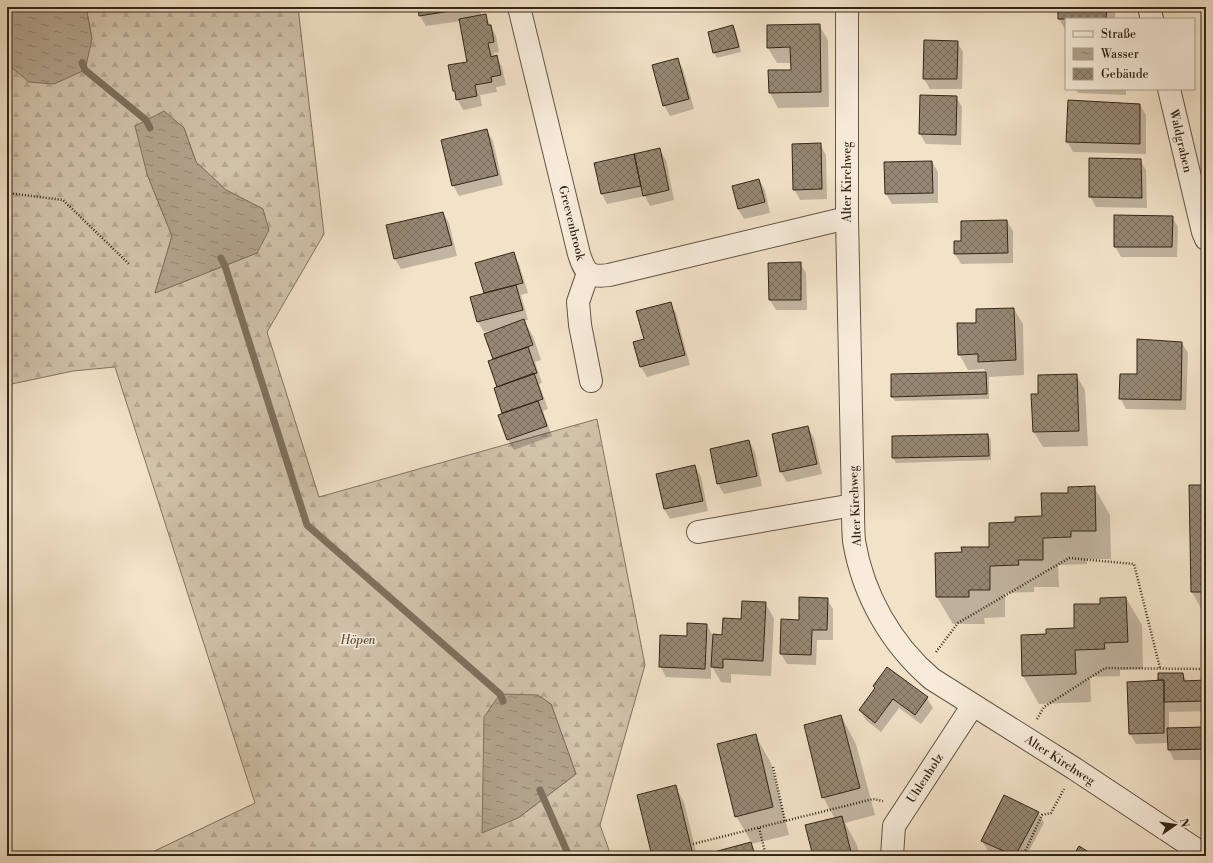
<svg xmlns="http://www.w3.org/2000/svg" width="1213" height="863" font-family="'Libre Bodoni',serif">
  <defs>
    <pattern id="forest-firs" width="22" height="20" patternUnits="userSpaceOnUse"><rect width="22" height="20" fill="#d1c2aa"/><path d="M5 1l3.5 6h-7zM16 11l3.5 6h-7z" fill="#b4a792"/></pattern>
    <pattern id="water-ripples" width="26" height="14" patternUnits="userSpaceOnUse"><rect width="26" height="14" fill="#b1a28c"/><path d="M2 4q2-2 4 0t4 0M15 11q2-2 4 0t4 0" fill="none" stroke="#918471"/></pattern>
    <pattern id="building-cross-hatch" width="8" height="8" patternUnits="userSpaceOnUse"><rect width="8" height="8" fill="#968874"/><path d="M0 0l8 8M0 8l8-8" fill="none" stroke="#7b6f5e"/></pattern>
  </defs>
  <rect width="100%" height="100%" fill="#f2e2c8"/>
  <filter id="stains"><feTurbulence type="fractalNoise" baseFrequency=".005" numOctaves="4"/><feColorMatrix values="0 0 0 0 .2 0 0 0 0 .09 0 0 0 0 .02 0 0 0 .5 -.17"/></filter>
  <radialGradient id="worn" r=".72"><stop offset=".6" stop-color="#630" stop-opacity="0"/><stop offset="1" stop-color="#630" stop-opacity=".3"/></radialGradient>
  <!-- forest -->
  <path fill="url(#forest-firs)" stroke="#827461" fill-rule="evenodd" d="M86 7H298L324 234 267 332 319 497 597 419 645 665 600 825 611 856H144L255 803 115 367 73 371 7 385V61L10 66 92 39ZM184 128 196 162 226 190 263 209 257 253 155 293 172 236 147 174ZM551 704 576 774 518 818Z"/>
  <!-- water -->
  <path fill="url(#water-ripples)" stroke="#7e705e" d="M7 7H86L92 39 85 70 54 84 29 82 10 66 7 61Z
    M164 111 184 128 196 162 226 190 263 209 269 230 257 253 155 293 172 236 147 174 135 126Z
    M500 694 538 695 551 704 576 774 518 818 482 833 484 717Z"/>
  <!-- shadow -->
  <path fill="#0003" d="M419 7H480L481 16 485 15 496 36 499 52 494 53V57H497L502 67 506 85 496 87 497 92 480 95 482 106 463 110 453 91 449 66 468 63 461 21 426 26 420 16Z
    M800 7H810L802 9Z
    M1059 7H1115V19H1066V31L1059 19Z
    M1194 7H1206V11H1196Z
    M819 25 828 40 829 107 778 108 770 93 792 71 791 63H777L768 48Z
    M733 27 736 31 741 52 717 58 714 53 709 32Z
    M957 42 963 52 962 89H930L924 79Z
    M677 59 683 69 694 109 670 116 664 105Z
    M1076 89H1126V95L1078 93Z
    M956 97 962 107 961 145 926 144 920 134Z
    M1140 105 1146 115V154L1073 152 1067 141Z
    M487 130 493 141 503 185 459 196 453 185Z
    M820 144 826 155 827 199 800 200 794 189Z
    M660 150 666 160 674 200 650 206 645 196 607 204 602 194Z
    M1140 160 1146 170 1147 208 1096 207 1090 196Z
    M932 162 938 172V203L892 204 886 194Z
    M759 180 765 190 770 213 744 219 738 209Z
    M443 213 449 223 457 256 401 269 395 259Z
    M1172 217 1178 227 1177 257H1121L1115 246Z
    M1007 221 1013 231V263L961 264 955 254 962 242Z
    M513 254 519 264 528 293 521 295 528 320 524 321 533 336 541 360 535 362 542 383 539 384 548 409 543 411 552 436 514 450 508 440 504 414 495 389 498 387 494 360 485 334 497 330V329L484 332 478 322 472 298 485 294 476 264Z
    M800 263 806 273 807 310H776L770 300Z
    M670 303 676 313 690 365 647 377 641 367 645 340Z
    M1014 309 1023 324 1024 375 989 377V399L895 401 892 397 986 373 984 369 968 370 959 354Z
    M1182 343 1188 353 1186 410 1126 409 1120 398 1138 375Z
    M1076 375 1085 390 1088 446 1043 447 1034 432 1032 395H1039Z
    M808 428 814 438 822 474 787 482 781 472Z
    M988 435 991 440V460L896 463 893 458V437Z
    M749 441 755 452 762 486 724 494 718 484Z
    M695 466 701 477 708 511 670 519 664 509Z
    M1190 486H1206V664L1204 661 1203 612 1192 592Z
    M1094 487 1110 515 1111 559H1087V564L1058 565 1059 587H1034V592L1005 593V617L984 618 985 624H953L937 597 963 553 990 548 1016 523 1043 517Z
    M1126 598 1142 625 1143 669 1120 670V676L1090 677 1091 702 1039 704 1023 676 1022 636 1047 635 1075 629 1101 604Z
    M827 599 833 609V640H817L816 665 787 664 781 654 782 620 800 621Z
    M765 603 774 618 771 676 731 674V683L721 682 711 665V679L666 677 660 666 688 637 707 625 714 638 723 636Z
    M888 668 927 698 933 708 921 724 899 708 881 732 866 720 860 710 876 689 874 687Z
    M1159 674H1183L1187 682 1206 681V711L1169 712V729L1206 728V760H1174L1169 750 1168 743 1136 744 1130 734 1159 681Z
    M841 716 856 744 875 815 845 823 857 845 860 856H814L835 819 823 797Z
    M755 735 771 763 789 835 751 844 758 856H716L715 853 752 843 736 816Z
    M675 786 684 802 697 856H653L638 796Z
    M1038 812 1044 823 1026 856H999L988 851 982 841Z"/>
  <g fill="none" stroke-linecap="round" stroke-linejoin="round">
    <!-- stream -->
    <path stroke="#7e705e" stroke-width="7" d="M82 63 85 70 146 120 150 128
      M221 258 225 266 307 525 500 694 503 701
      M540 790 569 856"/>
  </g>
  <!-- building -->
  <path fill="url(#building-cross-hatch)" stroke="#322618" d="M418 7H476L419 16Z
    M1058 7H1107L1106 19H1058Z
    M486 14 488 25H491L494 42 488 43 491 57 497 55 501 75 491 77 492 82 475 85 477 96 456 100 455 91H453L448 65 467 62 459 19Z
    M820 24 821 92 769 93 768 70H791L790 47 767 48V25Z
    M733 25 739 47 713 53 708 32Z
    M924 40 958 41 957 79H923Z
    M1204 56H1206V80H1204Z
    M678 58 689 99 663 106 652 65Z
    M920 95 957 96 956 135 919 134Z
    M1068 100 1140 104V144L1066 142Z
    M487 129 498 175 452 186 441 140Z
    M821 143 822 189 793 190 792 144Z
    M660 148 669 190 643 196 634 154Z
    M634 154 641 186 601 194 594 163Z
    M1089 158 1141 159 1142 198 1089 197Z
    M932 161 933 193 885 194 884 162Z
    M759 179 765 202 738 209 732 186Z
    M443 212 452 245 394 259 386 225Z
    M1114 215 1173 216 1172 247H1114Z
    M1007 220 1008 253 954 254V241H961V221Z
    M514 252 523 283 484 293 475 263Z
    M801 262V300H769L768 263Z
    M516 285 523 310 477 322 470 297Z
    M671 302 685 355 640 367 633 342 644 339 636 311Z
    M1014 308 1016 360 978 362V354L958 355 957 323H976V309Z
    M524 319 533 345 493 359 484 334Z
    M1137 339 1182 342 1181 400 1119 399 1120 374H1137Z
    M528 347 537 373 497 387 488 361Z
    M986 372 987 394 891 397V374Z
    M534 373 543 399 502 413 494 388Z
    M1077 374 1079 431 1033 432 1031 394H1038V375Z
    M538 401 547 426 507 440 498 415Z
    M808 426 817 464 780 472 772 434Z
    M988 434 989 456 892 458V436Z
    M749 440 757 476 717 484 710 449Z
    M695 465 703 501 664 509 656 474Z
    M1189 485H1206V661H1203L1202 592H1191Z
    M1095 486 1096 531H1071V537L1043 538V560H1018L1019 565 990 566V590H969V597H936L935 553 962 552 961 547H989V523L1015 522V517L1042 516 1041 493H1068V487Z
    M799 597 828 598 827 630H812L811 655 780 654 781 619 799 620Z
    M1126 597 1128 642 1104 643 1105 649 1075 650 1076 674 1022 676 1021 635 1046 634V629L1074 628V604H1100V598Z
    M742 601 766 602 763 661 723 659V668L711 667 713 634 722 635 723 618 741 619Z
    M687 623 707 624 705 669 659 667 660 635 687 636Z
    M887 667 928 697 915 715 893 699 875 723 859 710 875 688 873 686Z
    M1158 673H1183L1184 681 1206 680V701L1164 702V680H1158Z
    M1164 680V733L1129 734 1127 682Z
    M841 715 860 788 822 798 804 725Z
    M1206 727V749L1168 750 1167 728Z
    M756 734 773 807 735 817 717 744Z
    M676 785 693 855 652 856 637 795Z
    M1004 795 1039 812 1015 856 981 841Z
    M842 816 852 856H813L805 825Z
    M751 842 755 856H715L714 852Z
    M1079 846 1095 856H1073Z"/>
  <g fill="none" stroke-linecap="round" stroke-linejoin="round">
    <defs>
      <path id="minor" d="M519 7 579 254C585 273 589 278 609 275L847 218
        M847 7V218L853 505C853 516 853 529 854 541 863 595 891 644 932 679L1075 769 1206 856
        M1149 7 1152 19
        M1169 89 1203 232 1206 239
        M588 273 578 302 580 325 591 381
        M698 532 853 505
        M892 856 894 826 973 705"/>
    </defs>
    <!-- minor casing -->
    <use href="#minor" stroke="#625544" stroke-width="24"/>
    <!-- path -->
    <path stroke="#322618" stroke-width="2.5" stroke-dasharray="1 2" stroke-linecap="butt" d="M7 193 63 200 130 265
      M936 652 958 623 1069 558 1134 564 1160 668
      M1037 719 1044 707 1105 668 1206 669
      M773 767 785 821
      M759 828 766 856
      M693 844 873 799 883 801
      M1023 856 1042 815 1051 813 1064 789"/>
    <!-- minor -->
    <use href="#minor" stroke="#f7ecdb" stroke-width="22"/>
  </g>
  <g text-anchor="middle" stroke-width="3" stroke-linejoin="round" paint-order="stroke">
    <!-- street labels -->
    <g font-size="12" fill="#322618" stroke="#f7ecdb">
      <text transform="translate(1181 141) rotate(77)" y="4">Waldgraben</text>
      <text transform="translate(847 182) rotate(-90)" y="4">Alter Kirchweg</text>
      <text transform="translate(572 223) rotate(76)" y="4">Greevenbrook</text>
      <text transform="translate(855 506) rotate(-93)" y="4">Alter Kirchweg</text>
      <text transform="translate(1060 760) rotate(33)" y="4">Alter Kirchweg</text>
      <text transform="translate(925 778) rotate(-57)" y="4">Uhlenholz</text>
    </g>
    <!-- park labels -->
    <g font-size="12" font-style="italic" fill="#5a4d3c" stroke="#f7ecdb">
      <text x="358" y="644">Höpen</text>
    </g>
  </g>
  <!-- margin -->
  <rect width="1213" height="863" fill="none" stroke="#f2e2c8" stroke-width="24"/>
  <rect x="8" y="8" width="1197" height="847" fill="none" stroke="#322618" stroke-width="2"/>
  <rect x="12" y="12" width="1189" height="839" fill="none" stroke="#322618"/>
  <!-- legend -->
  <rect x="1065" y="18" width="130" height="72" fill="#f7ecdb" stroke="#a89d8d"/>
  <rect x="1073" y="31" width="20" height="6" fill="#f7ecdb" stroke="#a89d8d"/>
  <text x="1101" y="38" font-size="12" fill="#322618">Straße</text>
  <rect x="1073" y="48" width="20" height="12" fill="url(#water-ripples)" stroke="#a89d8d"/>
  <text x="1101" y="58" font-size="12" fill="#322618">Wasser</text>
  <rect x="1073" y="68" width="20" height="12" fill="url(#building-cross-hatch)" stroke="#a89d8d"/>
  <text x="1101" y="78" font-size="12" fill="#322618">Gebäude</text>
  <!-- north arrow -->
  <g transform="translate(1175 825) rotate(77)" stroke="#f7ecdb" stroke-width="3" paint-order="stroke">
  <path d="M0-3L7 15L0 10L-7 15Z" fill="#322618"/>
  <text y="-6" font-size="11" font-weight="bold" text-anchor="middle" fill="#322618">N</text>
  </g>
  <rect width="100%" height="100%" filter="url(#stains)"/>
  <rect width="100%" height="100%" fill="url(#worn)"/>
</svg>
